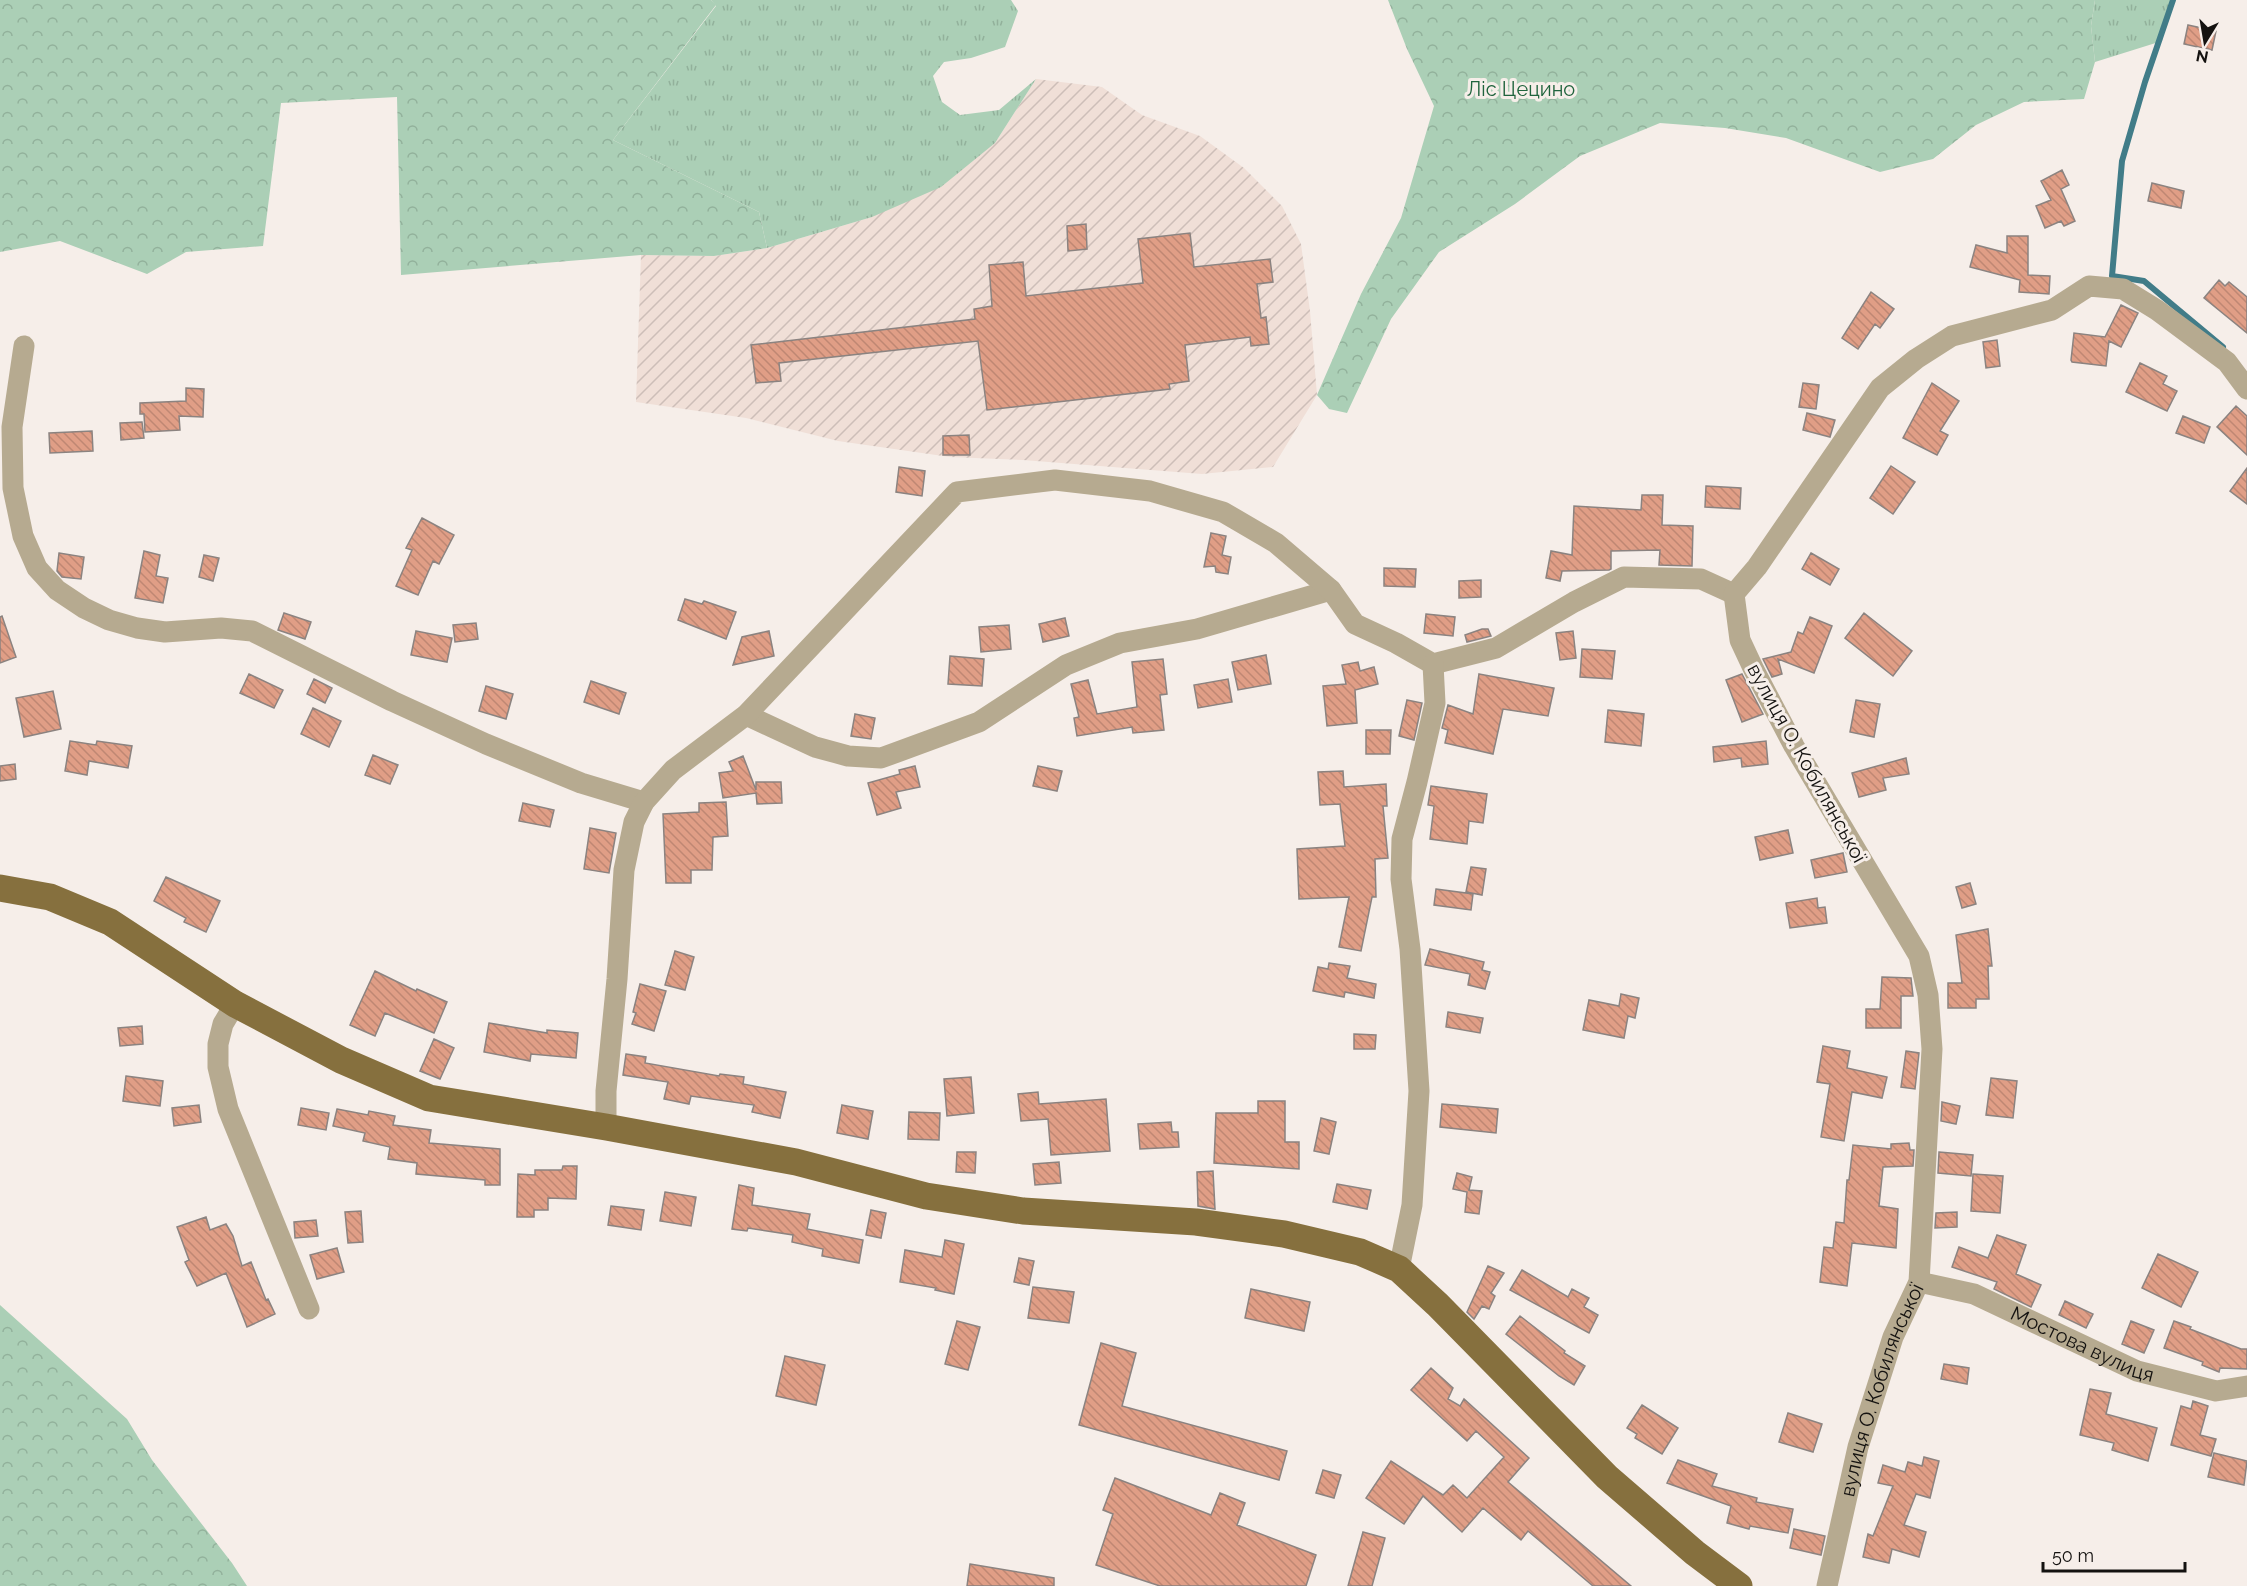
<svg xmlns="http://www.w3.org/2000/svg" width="2247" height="1586" font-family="Raleway,sans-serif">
  <defs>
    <pattern id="industrial-furrows" width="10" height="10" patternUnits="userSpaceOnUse" patternTransform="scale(1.5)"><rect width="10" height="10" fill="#f0dfd7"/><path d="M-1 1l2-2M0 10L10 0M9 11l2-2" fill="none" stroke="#cdbeb8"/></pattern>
    <pattern id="grass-tufts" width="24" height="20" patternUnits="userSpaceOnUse" patternTransform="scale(1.5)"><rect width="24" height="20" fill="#abcfb6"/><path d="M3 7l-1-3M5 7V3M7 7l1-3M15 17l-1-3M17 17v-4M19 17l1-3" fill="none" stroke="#92b19b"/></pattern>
    <pattern id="forest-crowns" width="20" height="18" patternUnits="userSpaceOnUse" patternTransform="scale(1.5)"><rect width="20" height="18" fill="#abcfb6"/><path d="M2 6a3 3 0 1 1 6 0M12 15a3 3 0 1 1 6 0" fill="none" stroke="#92b19b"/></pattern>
    <pattern id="building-back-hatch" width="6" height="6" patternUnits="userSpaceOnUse" patternTransform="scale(1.5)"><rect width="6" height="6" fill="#e09e86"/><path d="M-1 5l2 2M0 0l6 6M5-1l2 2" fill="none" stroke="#bf8773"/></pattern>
  </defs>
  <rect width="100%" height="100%" fill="#f6eee9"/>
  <!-- industrial -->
  <path fill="url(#industrial-furrows)" d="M1036 79 1102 87 1142 115 1200 136 1244 168 1282 206 1301 244 1310 311 1317 395 1273 467 1202 474 1023 460 950 457 838 441 746 418 636 402 641 255 714 256 767 248 872 217 995 143Z"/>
  <!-- grass -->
  <path fill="url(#grass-tufts)" d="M711 0H1011L1018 11 1005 47 971 58 944 62 933 76 942 102 960 115 999 110 1036 79 995 143 941 187 872 217 767 248 759 212 613 140 716 6Z
    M2095 0H2172L2162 41 2095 62 2091 26Z"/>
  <!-- forest -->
  <path fill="url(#forest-crowns)" d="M0 0H711L716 5 613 140 759 212 767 248 714 256 641 255 401 275 397 97 281 103 263 246 186 252 147 274 60 241 0 252Z
    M1388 0H2095L2091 26 2095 62 2084 99 2024 102 1976 125 1933 159 1880 172 1786 138 1725 128 1660 123 1580 156 1515 204 1439 252 1391 319 1347 413 1329 409 1317 395 1361 294 1401 218 1434 106 1407 49Z
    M0 1305 127 1419 152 1460 232 1563 247 1586H0Z"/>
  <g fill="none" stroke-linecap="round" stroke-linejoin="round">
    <!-- stream -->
    <path stroke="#417c88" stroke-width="6" d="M2173 0 2145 82 2122 161 2112 276 2144 281 2223 347"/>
  </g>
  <!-- building -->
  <path fill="url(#building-back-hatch)" stroke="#8b8380" stroke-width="1.5" d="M2188 25 2216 31 2212 50 2184 44Z
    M2062 170 2069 185 2061 189 2075 221 2064 226 2061 221 2045 228 2036 206 2051 200 2041 181Z
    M2152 183 2184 191 2181 208 2148 201Z
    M1086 224 1087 249 1068 251 1067 226Z
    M1190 233 1194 267 1270 259 1273 282 1257 284 1261 318 1266 317 1269 344 1251 346 1250 337 1185 345 1189 381 1169 384 1170 389 987 410 978 341 779 363 781 381 756 383 751 345 975 319 974 309 992 306 989 265 1023 262 1026 296 1143 283 1138 239Z
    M2007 236H2028V275L2050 276 2049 294 2019 292 2020 280 1970 267 1976 245 2007 253Z
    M2219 280 2225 286 2229 282 2247 297V333L2204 298Z
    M1871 292 1894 309 1880 328 1875 324 1858 349 1842 338Z
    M2121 305 2138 313 2121 347 2109 341 2106 366 2072 362 2071 360 2074 333 2105 337Z
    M1997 340 2000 366 1986 368 1983 342Z
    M2140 363 2167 376 2163 384 2177 391 2167 411 2126 392Z
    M1803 383 1819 385 1816 409 1799 407Z
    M1932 383 1959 401 1940 431 1948 435 1937 455 1903 438Z
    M186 388 204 389 203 417 179 416 180 430 145 432 144 414H140V403L186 401Z
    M2236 406 2247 416V455L2217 427Z
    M1807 413 1835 420 1830 437 1803 430Z
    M2183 416 2210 427 2204 443 2176 433Z
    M142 422 144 438 121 440 120 423Z
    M92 431 93 451 50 453 49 433Z
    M969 435 970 455H943V436Z
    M1891 466 1915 482 1893 514 1870 498Z
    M899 467 925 471 922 496 896 492Z
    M2247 468V504L2230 491Z
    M1706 486 1741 488 1740 509 1705 507Z
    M1642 495H1663L1662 525 1693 526 1692 566 1659 565 1660 550 1611 551V569L1609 570 1562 571 1560 581 1546 578 1551 551 1572 555 1574 506 1641 510Z
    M422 518 454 535 439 564 433 561 418 595 396 586 412 550 406 548Z
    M1211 533 1226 536 1222 555 1231 557 1228 574 1216 572 1215 566 1204 567Z
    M144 551 160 555 156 576 168 578 163 603 135 598Z
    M59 553 84 557 81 579 62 577 57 571Z
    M1811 553 1839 569 1830 585 1802 569Z
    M204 555 219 558 213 581 199 577Z
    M1384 568 1416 569 1415 587 1384 586Z
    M1481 580V597L1459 598V581Z
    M685 599 702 604 704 601 736 612 726 639 678 620Z
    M284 613 311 622 305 639 278 630Z
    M1864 613 1912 651 1893 676 1845 638Z
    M1426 614 1455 617 1453 636 1424 633Z
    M2 616 16 657 0 663V617Z
    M1810 617 1832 626 1814 673 1778 659 1782 674 1772 677 1763 659 1791 652 1798 632 1803 634Z
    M1065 618 1069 636 1043 642 1039 624Z
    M476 623 478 639 455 642 453 625Z
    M1009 625 1011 649 981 652 979 627Z
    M1482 629H1488L1491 636 1467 642 1465 635Z
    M416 631 452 638 447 662 411 655Z
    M769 631 774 656 733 665 742 637Z
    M1573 631 1576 658 1560 660 1556 633Z
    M1582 649 1615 651 1612 679 1580 677Z
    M1266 655 1271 684 1238 690 1232 662Z
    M950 656 984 659 982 686 948 684Z
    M1163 659 1167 694 1160 695 1164 730 1133 733 1132 727 1077 736 1074 718 1079 717 1071 684 1088 680 1097 714 1137 707 1132 662Z
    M1358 662 1360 671 1374 667 1378 684 1355 690 1357 723 1327 726 1323 686 1346 684 1342 665Z
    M249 674 283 690 274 708 240 693Z
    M1479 674 1554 688 1548 716 1503 709 1493 754 1445 743 1448 730 1442 728 1448 705 1473 714Z
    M1742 674 1763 714 1742 722 1726 680Z
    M314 679 332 688 325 703 307 694Z
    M1228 679 1232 702 1198 708 1194 685Z
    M591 681 626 693 619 714 584 702Z
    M486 686 513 694 506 719 479 711Z
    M53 691 61 729 24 737 16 698Z
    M1407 700 1422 703 1414 740 1399 736Z
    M1856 700 1880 704 1874 737 1850 732Z
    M313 708 341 721 329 747 301 734Z
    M1608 710 1644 714 1641 746 1605 742Z
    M855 714 875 718 871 739 851 736Z
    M1366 730H1391L1390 754H1366Z
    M70 741 96 745 97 741 132 746 128 768 89 761 87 775 65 771Z
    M1766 741 1768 764 1742 767 1741 758 1714 762 1713 747Z
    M373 755 398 765 390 784 365 775Z
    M743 756 756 790V782H781L782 803 757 804 756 793 723 798 719 773 733 771 729 762Z
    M1906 758 1909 774 1883 778 1886 790 1859 797 1852 773Z
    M15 764 16 779 0 781V766Z
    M915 766 920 787 896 792 901 808 877 815 868 783 900 774 899 770Z
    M1038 766 1062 771 1057 791 1033 786Z
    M1343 771 1344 787 1386 784 1387 806H1383L1388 858 1375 859 1376 897H1372L1361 951 1339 947 1349 897 1299 899 1297 849 1345 846 1340 804 1320 805 1318 772Z
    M1431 786 1487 794 1483 823 1469 821 1467 844 1430 839 1434 806 1428 805Z
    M726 802 728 836 713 837 712 870H691V883H666L663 814 699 812V803Z
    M523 803 554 810 550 827 519 821Z
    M590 828 616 833 609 873 584 869Z
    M1788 830 1793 853 1760 860 1755 837Z
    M1843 853 1847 872 1815 878 1811 860Z
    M1471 867 1486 869 1482 895 1466 892Z
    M166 877 220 901 206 932 184 922 186 918 154 901Z
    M1970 883 1976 904 1962 908 1956 887Z
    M1436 889 1473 894 1471 910 1434 905Z
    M1817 898 1818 908 1825 907 1827 923 1790 928 1786 903Z
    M1988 929 1992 966H1988L1989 999H1976V1008H1948V983H1962L1956 935Z
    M1430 949 1484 962 1482 970 1490 972 1485 989 1468 985 1470 974 1425 965Z
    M675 951 694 957 685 990 665 985Z
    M1329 963 1350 966 1347 978 1376 984 1374 998 1345 992 1344 997 1313 991 1318 967 1328 969Z
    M375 971 416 991 417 989 447 1002 434 1033 385 1013 375 1036 350 1025Z
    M1882 977 1911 978 1913 996H1901V1028H1866V1009H1880Z
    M640 984 666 991 654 1031 632 1024 636 1013 633 1012Z
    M1621 994 1639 998 1635 1018 1628 1016 1624 1038 1583 1030 1589 1000 1619 1006Z
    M1448 1012 1483 1018 1480 1033 1446 1027Z
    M489 1023 547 1033V1030L578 1033 576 1058 531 1054 530 1061 484 1052Z
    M142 1026 143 1044 120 1046 118 1028Z
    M1354 1034 1376 1035 1375 1049H1354Z
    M434 1039 454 1048 440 1079 420 1071Z
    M1823 1046 1850 1051 1847 1068 1887 1077 1882 1098 1852 1092 1844 1141 1821 1137 1830 1084 1817 1082Z
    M1906 1051 1919 1053 1915 1089 1901 1087Z
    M626 1054 646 1057 645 1063 719 1076 720 1074 744 1077 743 1084 786 1092 780 1118 752 1112 754 1105 691 1096 689 1104 664 1099 668 1082 623 1075Z
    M126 1076 163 1081 160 1106 123 1101Z
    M971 1077 974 1113 947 1116 944 1079Z
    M1991 1078 2017 1081 2013 1118 1986 1115Z
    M1038 1092 1039 1104 1106 1099 1110 1151 1051 1155 1048 1119 1021 1121 1018 1094Z
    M1258 1101H1285V1142H1299V1169L1214 1163 1216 1113H1258Z
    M1942 1102 1960 1106 1956 1124 1941 1121Z
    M1442 1104 1498 1109 1496 1133 1440 1127Z
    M199 1105 201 1122 174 1126 172 1108Z
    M842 1105 873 1111 868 1139 837 1133Z
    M301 1108 329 1113 326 1130 298 1125Z
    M337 1109 368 1115 369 1111 395 1116 393 1125 431 1130 429 1143 500 1149V1185H485V1180L416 1174 417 1163 388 1159 390 1147 363 1141 365 1133 333 1126Z
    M909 1112 940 1113 939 1140 908 1139Z
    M1321 1118 1336 1122 1329 1154 1314 1151Z
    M1171 1122 1172 1132H1178L1179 1147 1140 1149 1138 1124Z
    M1909 1143 1910 1150H1914L1913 1166 1883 1167 1879 1206 1898 1209 1896 1248 1852 1243 1847 1286 1820 1282 1824 1247 1833 1248 1836 1222 1844 1223 1847 1180H1849L1853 1145 1891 1149V1144Z
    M957 1152H976L975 1173 956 1172Z
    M1939 1152 1973 1155 1971 1176 1938 1173Z
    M1059 1162 1061 1183 1035 1185 1033 1164Z
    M563 1166H577L576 1199 548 1198V1210H534V1217H517L518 1174 535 1175V1170H562Z
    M1213 1171 1215 1209 1198 1206 1197 1172Z
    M1457 1173 1472 1177 1469 1190 1482 1191 1479 1214 1465 1212 1467 1192 1453 1189Z
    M1973 1174 2003 1176 2000 1213 1971 1211Z
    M1337 1184 1371 1190 1367 1209 1333 1202Z
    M739 1185 754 1188 752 1205 810 1214 807 1229 863 1240 859 1263 822 1256 823 1249 792 1242 793 1235 748 1228 747 1231 732 1229Z
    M665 1192 696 1197 691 1226 660 1221Z
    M611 1206 644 1210 641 1230 608 1225Z
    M871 1210 886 1213 881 1238 866 1235Z
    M361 1211 363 1242 348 1243 345 1212Z
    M1957 1212V1227L1935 1228 1936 1213Z
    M206 1217 210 1230 226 1224 233 1236 242 1266 251 1262 266 1300 268 1299 275 1314 247 1327 226 1273 197 1286 185 1262 189 1260 177 1227Z
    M316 1220 318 1236 295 1238 294 1222Z
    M1997 1235 2026 1245 2016 1274 2041 1285 2031 1307 1994 1289 1997 1282 1952 1267 1959 1247 1988 1258Z
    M945 1240 964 1244 954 1294 935 1290 936 1288 900 1282 905 1250 942 1257Z
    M337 1248 344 1272 317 1279 310 1255Z
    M2158 1254 2198 1272 2181 1307 2142 1288Z
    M1019 1258 1034 1261 1029 1285 1014 1282Z
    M1488 1266 1504 1273 1491 1293 1495 1296 1489 1309 1482 1306 1474 1319 1467 1312Z
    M1522 1270 1568 1297 1572 1289 1589 1298 1584 1307 1598 1315 1589 1333 1510 1290Z
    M1033 1287 1074 1292 1069 1323 1028 1318Z
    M1251 1289 1310 1302 1304 1331 1245 1318Z
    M2065 1301 2093 1314 2086 1328 2059 1315Z
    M1520 1316 1565 1351 1564 1353 1585 1366 1574 1385 1559 1376 1506 1334Z
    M957 1321 980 1327 968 1370 945 1364Z
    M2131 1321 2154 1330 2144 1353 2122 1344Z
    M2174 1321 2191 1327 2190 1329 2241 1349H2247V1369L2220 1368 2219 1372 2202 1365 2203 1362 2164 1348Z
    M1101 1343 1136 1353 1122 1406 1287 1451 1279 1480 1079 1425Z
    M785 1356 825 1365 816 1405 776 1396Z
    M1944 1364 1969 1368 1967 1384 1941 1379Z
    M1431 1368 1453 1388 1448 1399 1460 1406 1464 1399 1529 1458 1508 1482 1631 1586H1593L1528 1531 1521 1540 1483 1508 1462 1532 1423 1496 1404 1524 1366 1498 1391 1461 1443 1495 1453 1485 1467 1498 1504 1457 1476 1431 1467 1441 1411 1390Z
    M2090 1389 2111 1393 2106 1414 2157 1428 2148 1461 2112 1450 2114 1443 2080 1435Z
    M2193 1401 2208 1406 2200 1435 2216 1439 2211 1456 2171 1445 2181 1406 2191 1409Z
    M1642 1405 1678 1428 1662 1454 1635 1438 1637 1434 1627 1428Z
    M1788 1413 1822 1424 1813 1452 1779 1442Z
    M2214 1453 2247 1461 2244 1485 2208 1477Z
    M1924 1457 1939 1461 1930 1498 1916 1494 1904 1525 1926 1532 1919 1557 1892 1549 1889 1563 1863 1557 1868 1534 1873 1536 1893 1486 1878 1483 1883 1465 1905 1472 1908 1462 1922 1466Z
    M1678 1460 1717 1474 1712 1486 1757 1498 1756 1502 1793 1509 1788 1533 1750 1526 1749 1529 1727 1523 1731 1506 1667 1483Z
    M1323 1470 1341 1475 1334 1498 1316 1493Z
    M1115 1478 1211 1515 1220 1493 1245 1503 1237 1525 1316 1555 1306 1586H1160L1096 1565 1113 1514 1103 1510Z
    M1794 1529 1825 1536 1821 1555 1790 1548Z
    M1363 1532 1385 1538 1372 1586H1348Z
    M970 1564 1054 1578V1586H967Z"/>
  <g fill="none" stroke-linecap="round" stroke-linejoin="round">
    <!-- minor -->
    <g stroke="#b6aa90" stroke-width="21">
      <path d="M24 346 12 427 13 488 23 536 37 568 57 590 84 608 109 620 137 628 165 632 221 628 252 631 392 701 486 744 581 783 644 802"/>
      <path d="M746 715 815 747 848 756 881 758 979 722 1066 665 1120 643 1197 629 1331 590"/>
      <path d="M235 1004 223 1024 218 1044V1067L228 1109 309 1309"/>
      <path d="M606 1127V1091L617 979 624 870 634 822 644 802 673 770 746 715 957 492 1055 480 1150 491 1223 512 1276 543 1331 590 1355 624 1396 643 1433 664 1496 648 1574 602 1624 577 1701 579 1734 594"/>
      <path d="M1399 1269 1412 1205 1419 1091 1410 949 1401 879 1402 839 1417 782 1435 703 1433 664"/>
      <path id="s1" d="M1919 1282 1974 1294 2137 1371 2216 1391 2247 1386"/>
      <path id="s2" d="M1827 1586 1858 1447 1893 1337 1919 1282 1932 1049 1928 995 1919 956 1794 746 1754 670 1740 640 1734 594 1757 567 1880 388 1916 359 1952 336 2052 310 2089 286 2123 289 2157 310 2227 362 2247 389"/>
    </g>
    <!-- major -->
    <path stroke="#86703e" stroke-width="27" d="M0 888 50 897 110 922 235 1004 341 1060 429 1098 606 1127 796 1162 926 1196 1023 1211 1196 1222 1284 1234 1360 1252 1399 1269 1438 1305 1607 1477 1695 1553 1739 1586"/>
  </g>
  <g text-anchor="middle" stroke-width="6" stroke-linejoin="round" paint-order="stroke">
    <!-- park labels -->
    <g font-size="20" fill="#20643d" stroke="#f6eee9">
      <text x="1521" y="96">Ліс Цецино</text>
    </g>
    <!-- street labels -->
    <g font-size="20" fill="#141210" stroke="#f6eee9">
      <text transform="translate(1807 763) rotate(61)" y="7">вулиця О. Кобилянської</text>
      <text dy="7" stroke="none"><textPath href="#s1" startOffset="176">Мостова вулиця</textPath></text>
      <text dy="7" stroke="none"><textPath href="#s2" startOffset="204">вулиця О. Кобилянської</textPath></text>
    </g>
  </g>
  <!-- north arrow -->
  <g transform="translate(2205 42) rotate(191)" stroke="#f6eee9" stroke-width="4.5" paint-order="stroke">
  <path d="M0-4.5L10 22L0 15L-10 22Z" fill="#141210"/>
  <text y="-9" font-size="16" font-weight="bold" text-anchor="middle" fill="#141210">N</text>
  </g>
  <!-- scale -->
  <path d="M2043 1562v9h142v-9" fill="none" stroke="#141210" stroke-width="3"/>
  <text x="2052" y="1562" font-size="18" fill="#141210" stroke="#f6eee9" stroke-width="4.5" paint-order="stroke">50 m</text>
</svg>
